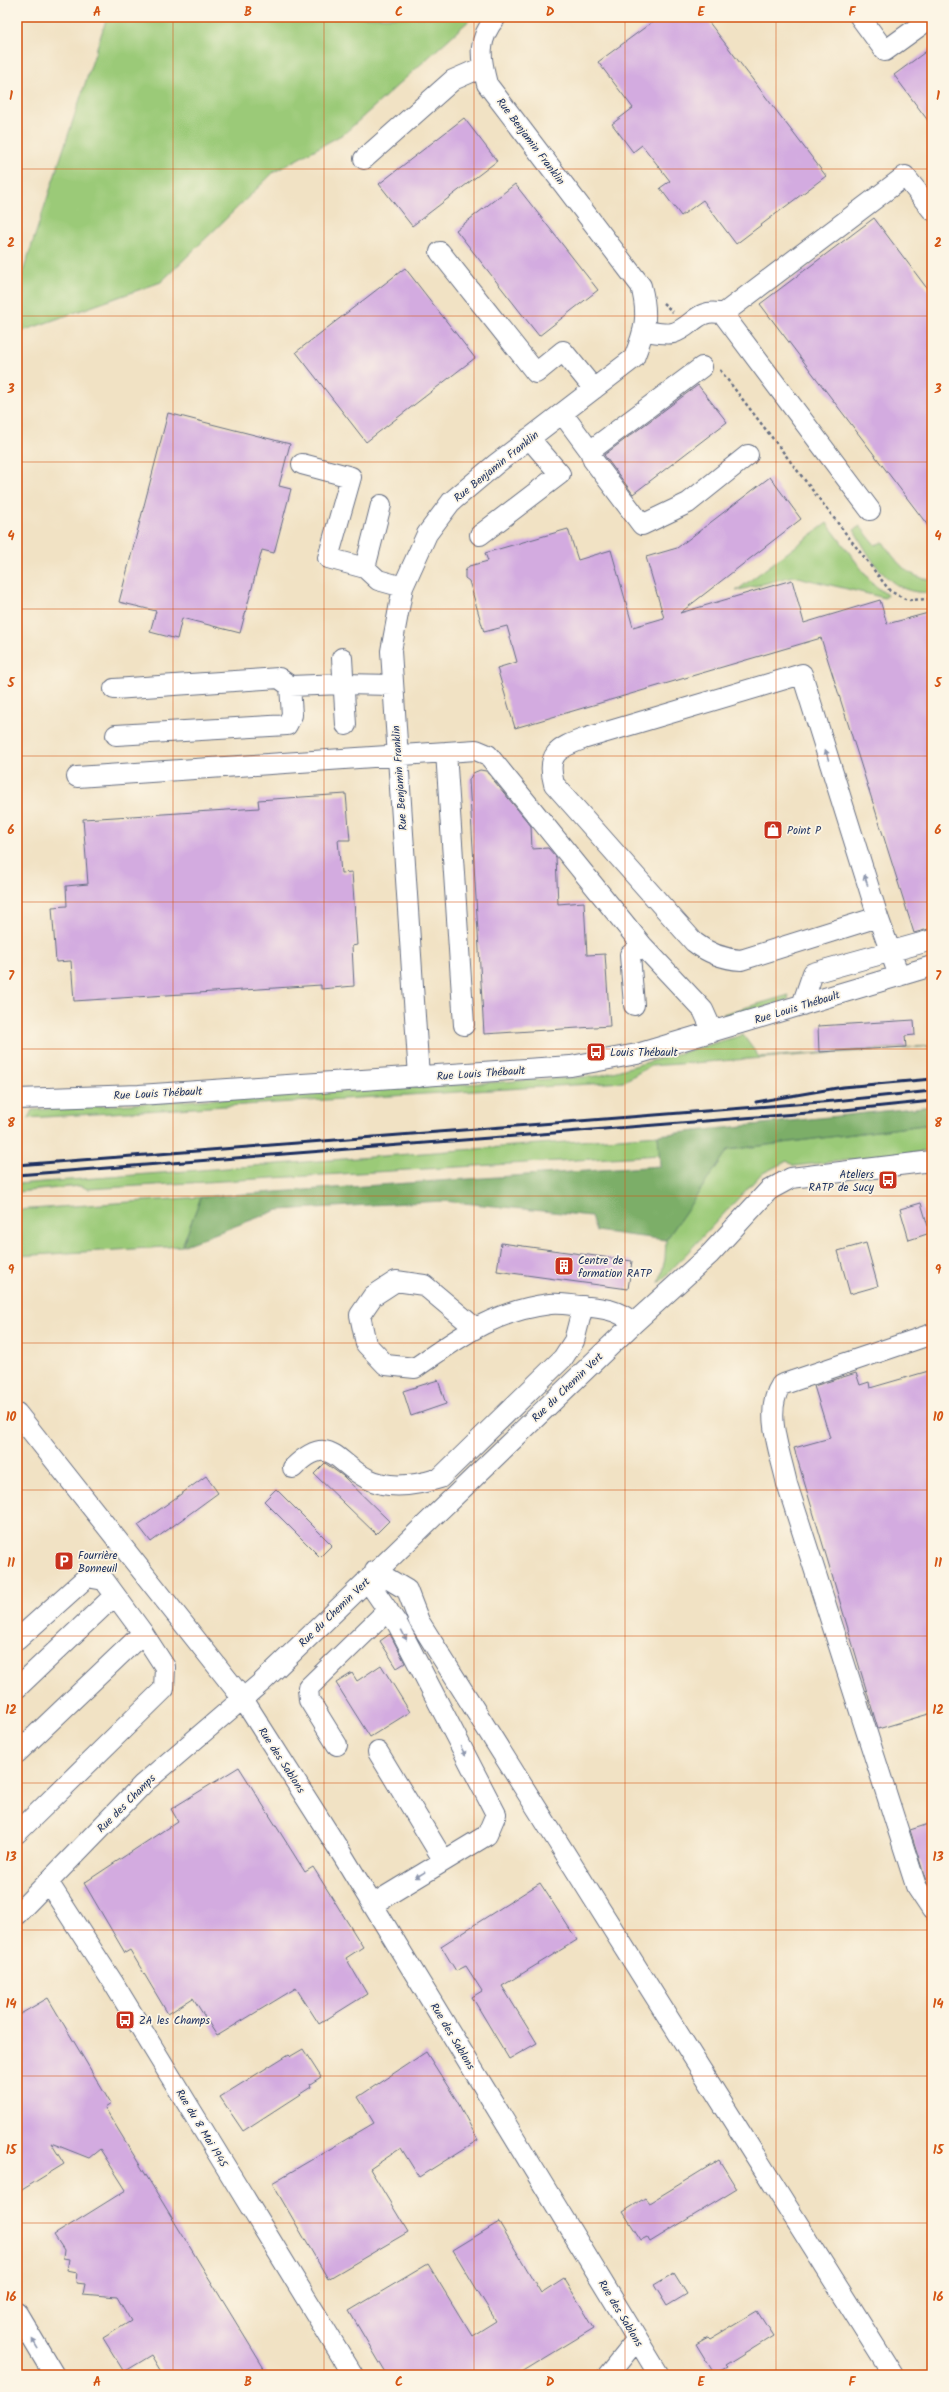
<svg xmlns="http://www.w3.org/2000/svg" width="949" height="2392" font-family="Kalam,sans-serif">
  <rect width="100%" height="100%" fill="#fcf5e5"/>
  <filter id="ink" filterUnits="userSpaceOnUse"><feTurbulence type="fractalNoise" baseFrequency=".025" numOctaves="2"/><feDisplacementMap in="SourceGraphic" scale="8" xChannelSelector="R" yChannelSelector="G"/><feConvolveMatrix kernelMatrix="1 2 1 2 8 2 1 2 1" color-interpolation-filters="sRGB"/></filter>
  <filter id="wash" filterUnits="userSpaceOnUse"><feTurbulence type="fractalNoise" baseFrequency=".012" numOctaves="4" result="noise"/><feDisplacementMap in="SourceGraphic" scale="16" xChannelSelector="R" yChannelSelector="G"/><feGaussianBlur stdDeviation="0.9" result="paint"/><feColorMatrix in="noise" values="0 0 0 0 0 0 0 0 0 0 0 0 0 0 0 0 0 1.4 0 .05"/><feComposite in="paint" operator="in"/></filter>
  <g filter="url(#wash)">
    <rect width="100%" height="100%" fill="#f1e2c4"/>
    <!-- green -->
    <path fill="#9bca78" stroke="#5b7c6b" d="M107 17H473L345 133 274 172 161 282 17 333V290Z
      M827 523 872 583 887 595 885 598 793 576 736 591Z
      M860 526 875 545 883 542C896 561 906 577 932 580V592C890 597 872 561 854 530Z
      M789 995 788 1000 731 1017 723 1014Z
      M743 1035 759 1057 932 1046 650 1066 623 1082 28 1118 32 1110 599 1076Z
      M932 1124V1151L794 1166 787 1161 761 1174 659 1283 665 1259 666 1240 728 1150Z
      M658 1135 660 1155 88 1189 80 1186 17 1192V1184Z
      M201 1197 182 1246 17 1256V1210Z"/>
    <!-- forest -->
    <path fill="#7cae68" stroke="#4c6e63" d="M932 1106V1124L728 1150 666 1240 596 1231 591 1216 444 1201 278 1210 182 1246 201 1197 660 1166 658 1135Z"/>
    <g id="blocks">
      <!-- building -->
      <path fill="#d3abe0" d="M659 17H705L826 176 736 244 703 200 681 216 660 188 670 181 642 145 633 152 612 124 633 108 598 62Z
        M932 47V126L894 75Z
        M464 118 497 161 412 226 379 184Z
        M515 184 598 290 539 336 456 230Z
        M874 218 932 295V531L760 304Z
        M405 268 475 358 366 442 296 352Z
        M698 385 727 422 633 494 604 455Z
        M168 413 290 444 279 486 291 489 274 553 262 550 240 633 182 618 177 639 150 632 156 611 119 602Z
        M770 477 801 519 680 613 792 580 804 623 880 600 887 624 932 612V928L914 933 821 638 515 728 497 668 517 662 507 626 484 632 469 581 465 578V571L469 566 488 561 485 553 568 529 578 560 611 550 633 627 664 618 646 557 677 548Z
        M480 770 486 771 531 826 532 849 548 848 556 857 558 904 584 902 587 955 605 954 610 1026 484 1034 469 780 473 773Z
        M346 794 350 840H338L341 873 352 872 357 945 352 946 354 986 321 989V985L74 1001 71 961 56 962 52 907 67 906 66 886 88 884 83 819 259 808 258 800Z
        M914 1020 915 1035 905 1036 906 1047 819 1052 818 1026Z
        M921 1203 930 1233 909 1240 900 1209Z
        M501 1243 632 1261 628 1289 497 1271Z
        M866 1243 878 1286 850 1294 838 1251Z
        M932 1370V1713L878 1729 794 1448 830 1438 814 1386 856 1373 860 1385 869 1382 870 1388Z
        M438 1380 446 1404 411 1416 403 1391Z
        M325 1463 343 1476 389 1521 376 1534 314 1474Z
        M206 1476 218 1493 151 1542 138 1525Z
        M276 1489 332 1545 320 1557 264 1501Z
        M390 1634 405 1663 397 1668 380 1641Z
        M381 1665 410 1712 370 1737 336 1683 352 1673 357 1681Z
        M239 1767 305 1872 313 1867 363 1947 346 1958 367 1994 319 2024 296 1988 217 2036 193 1998 168 2014 130 1950 125 1953 84 1883 178 1821 171 1809Z
        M932 1823V1889L926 1881 910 1830Z
        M540 1883 577 1940 502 1986 537 2043 509 2059 472 1997 482 1991 466 1966 456 1971 441 1946Z
        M48 1998 111 2104 105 2108 268 2375H164L152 2355 124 2372 103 2338 131 2321 117 2297 83 2294 85 2284 76 2283 77 2272 67 2270 69 2259 63 2258 64 2250 54 2235 126 2190 100 2149 89 2158 51 2143 64 2164 17 2193V2016Z
        M303 2049 321 2077 310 2084 311 2087 243 2131 220 2097 289 2054 291 2056Z
        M426 2052 457 2101 478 2140 419 2177 401 2148 370 2169 408 2232 328 2279 272 2183 374 2123 358 2097Z
        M719 2160 737 2189 650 2242 647 2237 641 2240 623 2212 645 2198 649 2203Z
        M499 2222 541 2293 564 2278 594 2328 517 2375H387L349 2311 428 2264 472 2336 496 2321 453 2250Z
        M674 2273 687 2294 667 2306 654 2285Z
        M757 2311 773 2336 725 2366 727 2368 715 2375 696 2344 708 2337 710 2339Z"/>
    </g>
  </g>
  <g filter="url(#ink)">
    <use href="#blocks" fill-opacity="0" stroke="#666e82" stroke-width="1"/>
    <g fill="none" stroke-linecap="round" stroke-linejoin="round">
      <defs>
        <path id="minor" d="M860 17 885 51 932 17
          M364 159 453 80 483 67
          M440 252 536 373 563 351 594 389
          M723 314 905 176 932 210
          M645 331C653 332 665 335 673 333 693 327 697 307 723 314L870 510
          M702 367 590 451 593 460 642 525 688 503 748 455
          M562 413 590 451
          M302 464 351 477 328 558 365 568 378 580 403 587
          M480 535 560 474 529 438
          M365 568 381 505
          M342 658 346 725
          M114 689 279 678 290 686 343 684 393 685
          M116 735 287 725 292 715 290 686
          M446 752 464 1025
          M77 777 476 750 488 755 642 945 703 1010 713 1032
          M878 917 741 960C723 959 708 953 694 942L554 784C546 754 558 748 583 739L802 674 878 917 899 976
          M634 1005 630 955 642 945
          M802 1005 813 973 932 940
          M419 1077 391 651 403 587 427 534 451 502 496 464 634 358C645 330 649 316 641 286L487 84C480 57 477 40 496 17
          M17 1099 139 1095 571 1066 637 1054 932 966
          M474 1327 424 1285 396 1281 373 1296 360 1315 366 1344 386 1365 415 1368C460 1337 493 1311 550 1304 560 1303 571 1305 580 1306 602 1308 617 1309 634 1323
          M932 1334 781 1385C763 1412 781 1454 787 1484L916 1886 932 1910
          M17 1413 243 1699 343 1856 659 2375
          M293 1468C331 1431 335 1463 368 1479 390 1490 418 1485 440 1478L563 1358 574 1341 583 1306
          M375 1571 407 1590 419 1621 893 2375
          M367 1580 398 1625 496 1814 487 1835 373 1904
          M17 1640 87 1577 104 1580 143 1633 165 1667 164 1689 17 1833
          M17 1688 115 1595
          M337 1745 309 1700 308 1688 388 1610
          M378 1752 444 1861
          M17 1753 143 1633
          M48 1882 114 1984 353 2375
          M17 1914 143 1784 262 1682 634 1323 710 1254 769 1190 791 1178 932 1161
          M17 2313 54 2375
          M608 2375 637 2339"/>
      </defs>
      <!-- minor casing -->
      <use href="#minor" stroke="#666e82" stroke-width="22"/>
      <!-- path -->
      <path stroke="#666e82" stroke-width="2.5" stroke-dasharray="3 3" stroke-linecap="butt" d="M514 21 519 17
        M663 303 673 312
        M720 370 890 591 907 600 932 599"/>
      <!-- minor -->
      <use href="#minor" stroke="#fff" stroke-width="20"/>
      <!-- rail -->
      <path stroke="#1b2f5e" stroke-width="3" d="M756 1102 843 1087 932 1079
        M17 1165 834 1101 932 1091
        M17 1175 834 1111 932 1101"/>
    </g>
    <!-- one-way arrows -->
    <defs><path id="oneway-solid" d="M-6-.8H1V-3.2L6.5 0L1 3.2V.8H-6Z"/></defs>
    <g fill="#8d97ae">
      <use href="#oneway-solid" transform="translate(827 755) rotate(-107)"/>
      <use href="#oneway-solid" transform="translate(866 880) rotate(-107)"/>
      <use href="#oneway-solid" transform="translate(404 1635) rotate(63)"/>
      <use href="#oneway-solid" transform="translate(463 1751) rotate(63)"/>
      <use href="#oneway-solid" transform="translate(420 1875) rotate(149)"/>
      <use href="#oneway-solid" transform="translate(35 2344) rotate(-121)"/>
    </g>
  </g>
  <!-- grid -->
  <path fill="none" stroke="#d45514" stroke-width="1" stroke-opacity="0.55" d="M173 17V2375M324 17V2375M474 17V2375M625 17V2375M776 17V2375M17 169H932M17 316H932M17 462H932M17 609H932M17 756H932M17 902H932M17 1049H932M17 1196H932M17 1343H932M17 1490H932M17 1636H932M17 1783H932M17 1930H932M17 2076H932M17 2223H932"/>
  <!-- icons -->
  <defs>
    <symbol id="shop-square" viewBox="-11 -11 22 22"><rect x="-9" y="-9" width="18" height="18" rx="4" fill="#c8321e" stroke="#fcf5e5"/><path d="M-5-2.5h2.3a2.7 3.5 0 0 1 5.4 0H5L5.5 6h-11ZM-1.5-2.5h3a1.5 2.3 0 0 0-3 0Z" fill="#fff"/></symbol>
    <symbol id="bus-square" viewBox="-11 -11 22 22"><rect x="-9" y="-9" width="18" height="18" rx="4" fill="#c8321e" stroke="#fcf5e5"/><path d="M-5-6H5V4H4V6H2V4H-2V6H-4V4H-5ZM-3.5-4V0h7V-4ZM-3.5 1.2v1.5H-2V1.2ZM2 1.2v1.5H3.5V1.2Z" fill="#fff"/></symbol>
    <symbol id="building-square" viewBox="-11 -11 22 22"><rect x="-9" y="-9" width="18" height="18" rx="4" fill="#c8321e" stroke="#fcf5e5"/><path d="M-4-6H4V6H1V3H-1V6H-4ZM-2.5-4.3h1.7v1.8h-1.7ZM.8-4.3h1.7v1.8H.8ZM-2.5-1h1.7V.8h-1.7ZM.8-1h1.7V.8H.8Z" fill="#fff"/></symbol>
    <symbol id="parking-square" viewBox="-11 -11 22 22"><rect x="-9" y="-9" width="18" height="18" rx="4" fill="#c8321e" stroke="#fcf5e5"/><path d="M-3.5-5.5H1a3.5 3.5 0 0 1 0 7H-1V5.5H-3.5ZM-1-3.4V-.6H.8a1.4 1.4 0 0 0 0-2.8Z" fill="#fff"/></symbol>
  </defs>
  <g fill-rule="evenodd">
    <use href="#shop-square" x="762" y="819" width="22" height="22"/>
    <use href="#bus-square" x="585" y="1041" width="22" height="22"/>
    <use href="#bus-square" x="877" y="1169" width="22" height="22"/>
    <use href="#building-square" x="553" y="1255" width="22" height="22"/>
    <use href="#parking-square" x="53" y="1550" width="22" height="22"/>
    <use href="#bus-square" x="114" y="2009" width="22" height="22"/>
  </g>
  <g text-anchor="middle" stroke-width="3.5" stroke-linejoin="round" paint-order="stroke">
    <!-- street labels -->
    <g font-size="11" fill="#1b2f5e" stroke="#fcf5e5">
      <text transform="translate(531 141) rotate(53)" y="4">Rue Benjamin Franklin</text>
      <text transform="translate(496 466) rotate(-39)" y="4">Rue Benjamin Franklin</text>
      <text transform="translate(399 778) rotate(-94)" y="4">Rue Benjamin Franklin</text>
      <text transform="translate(797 1007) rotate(-17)" y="4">Rue Louis Thébault</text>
      <text transform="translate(481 1073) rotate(-4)" y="4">Rue Louis Thébault</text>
      <text transform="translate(158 1093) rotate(-3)" y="4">Rue Louis Thébault</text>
      <text transform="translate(567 1387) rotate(-44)" y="4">Rue du Chemin Vert</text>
      <text transform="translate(334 1612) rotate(-44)" y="4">Rue du Chemin Vert</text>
      <text transform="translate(282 1760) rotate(57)" y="4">Rue des Sablons</text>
      <text transform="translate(126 1803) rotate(-45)" y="4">Rue des Champs</text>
      <text transform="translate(453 2036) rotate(59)" y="4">Rue des Sablons</text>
      <text transform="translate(202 2128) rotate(59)" y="4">Rue du 8 Mai 1945</text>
      <text transform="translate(621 2313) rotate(59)" y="4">Rue des Sablons</text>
    </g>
    <!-- poi labels -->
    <g font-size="11" fill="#1b2f5e" stroke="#fcf5e5" text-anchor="start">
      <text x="787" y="834">Point P</text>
      <text x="610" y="1056">Louis Thébault</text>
      <text x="874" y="1178" text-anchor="end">Ateliers<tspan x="874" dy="13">RATP de Sucy</tspan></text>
      <text x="578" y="1264">Centre de<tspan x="578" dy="13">formation RATP</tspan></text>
      <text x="78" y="1559">Fourrière<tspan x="78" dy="13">Bonneuil</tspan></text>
      <text x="139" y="2024">ZA les Champs</text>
    </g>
  </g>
  <!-- margin -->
  <rect width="949" height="2392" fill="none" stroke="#fcf5e5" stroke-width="44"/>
  <rect x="22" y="22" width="905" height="2348" fill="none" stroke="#d45514" stroke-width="1.5"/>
  <g font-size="13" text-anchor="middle" font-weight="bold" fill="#d45514">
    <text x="97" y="16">A</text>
    <text x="248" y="16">B</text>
    <text x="399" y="16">C</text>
    <text x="550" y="16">D</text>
    <text x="701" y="16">E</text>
    <text x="852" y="16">F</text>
    <text x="11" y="100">1</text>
    <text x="938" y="100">1</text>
    <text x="11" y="247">2</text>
    <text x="938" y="247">2</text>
    <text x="11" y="393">3</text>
    <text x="938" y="393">3</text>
    <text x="11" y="540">4</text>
    <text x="938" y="540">4</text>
    <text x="11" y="687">5</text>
    <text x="938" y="687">5</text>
    <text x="11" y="834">6</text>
    <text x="938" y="834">6</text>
    <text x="11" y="980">7</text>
    <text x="938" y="980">7</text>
    <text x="11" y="1127">8</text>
    <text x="938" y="1127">8</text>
    <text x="11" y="1274">9</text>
    <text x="938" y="1274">9</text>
    <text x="11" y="1421">10</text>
    <text x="938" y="1421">10</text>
    <text x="11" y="1567">11</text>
    <text x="938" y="1567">11</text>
    <text x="11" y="1714">12</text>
    <text x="938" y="1714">12</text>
    <text x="11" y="1861">13</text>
    <text x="938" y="1861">13</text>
    <text x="11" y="2008">14</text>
    <text x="938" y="2008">14</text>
    <text x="11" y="2154">15</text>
    <text x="938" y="2154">15</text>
    <text x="11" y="2301">16</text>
    <text x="938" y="2301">16</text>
    <text x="97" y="2386">A</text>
    <text x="248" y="2386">B</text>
    <text x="399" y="2386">C</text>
    <text x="550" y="2386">D</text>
    <text x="701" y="2386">E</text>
    <text x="852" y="2386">F</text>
  </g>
</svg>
